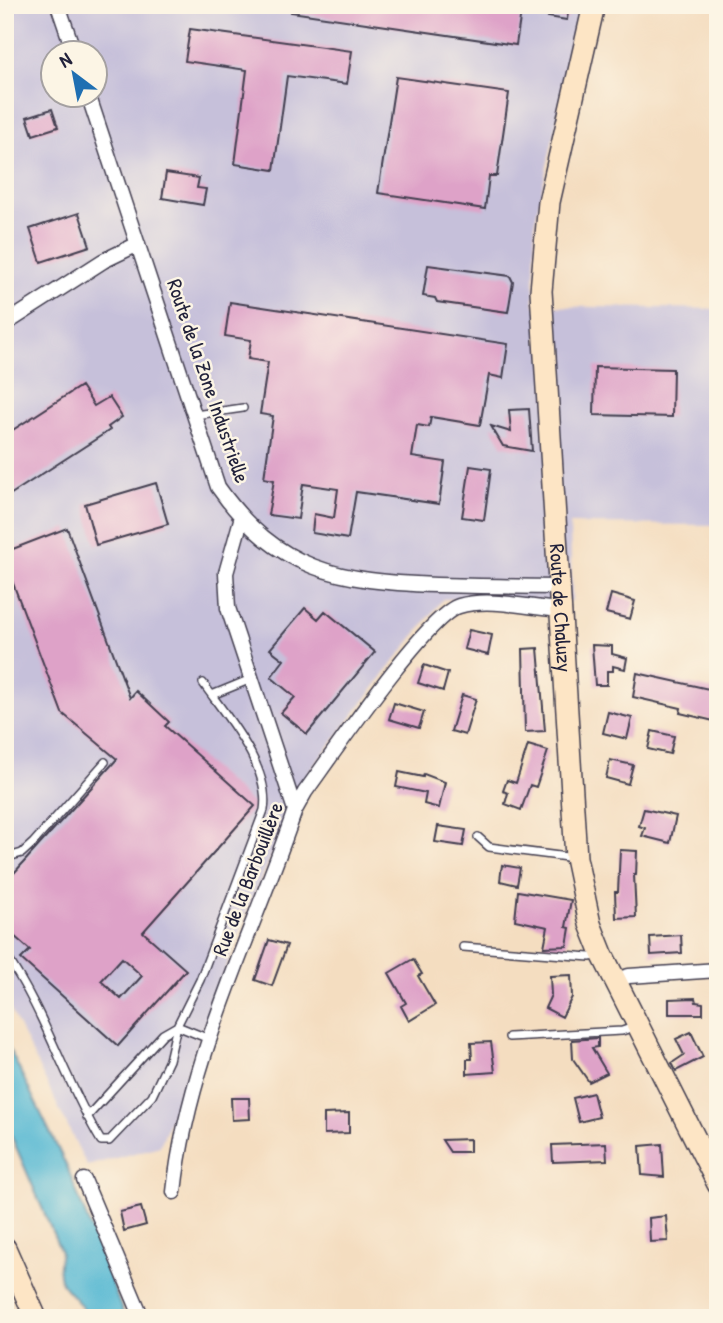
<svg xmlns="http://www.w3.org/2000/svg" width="723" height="1323" font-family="'Patrick Hand',sans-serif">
  <rect width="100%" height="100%" fill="#fcf5e5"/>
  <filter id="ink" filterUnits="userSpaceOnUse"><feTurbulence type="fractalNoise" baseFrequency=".0143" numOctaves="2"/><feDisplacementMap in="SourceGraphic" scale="14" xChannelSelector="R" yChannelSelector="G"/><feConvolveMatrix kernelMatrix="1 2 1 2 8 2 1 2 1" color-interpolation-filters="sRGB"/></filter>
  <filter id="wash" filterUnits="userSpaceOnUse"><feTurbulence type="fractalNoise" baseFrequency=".00686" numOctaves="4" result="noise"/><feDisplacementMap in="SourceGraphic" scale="28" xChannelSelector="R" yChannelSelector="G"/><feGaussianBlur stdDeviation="1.57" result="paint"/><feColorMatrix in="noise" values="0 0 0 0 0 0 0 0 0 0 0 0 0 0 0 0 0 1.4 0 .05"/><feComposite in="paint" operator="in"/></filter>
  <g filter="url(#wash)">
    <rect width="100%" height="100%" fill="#f4ddc0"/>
    <!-- industrial -->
    <path fill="#c6c0da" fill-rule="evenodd" d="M5 5H582L535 221 534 306 718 309V525L570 524 572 601 443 599 309 772 248 909 160 1146 87 1166 5 998ZM52 52H94V94H52Z"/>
    <!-- water -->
    <path fill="#54b8d3" stroke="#3b6d87" stroke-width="2" d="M5 1040 67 1167 125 1318H88C74 1286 51 1293 61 1252L5 1121Z"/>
    <g id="blocks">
      <!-- building -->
      <path fill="#dea2c8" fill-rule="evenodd" d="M292 5H522L516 45 291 12Z
        M550 5H569L567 20 548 17Z
        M190 29 352 51 347 84 287 76 274 170 235 164 247 70 185 61Z
        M396 77 509 93 497 176H489L485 209 378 193Z
        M52 109 58 127 33 135 27 117Z
        M166 173 199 178 197 188 206 189 203 205 162 198Z
        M79 213 90 246 41 262 30 229Z
        M428 265 510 276 513 282 508 312 437 302 435 298 423 296Z
        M230 302 508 344 503 378 489 375 480 425 431 417 429 427 417 425 412 457 445 462 439 504 356 492 348 539 312 533 314 514 334 518 338 489 303 484 298 519 268 515 274 480 264 478 273 416 260 414 268 362 248 359 251 340 225 336Z
        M595 367 673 369 672 417 594 415Z
        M81 386 94 406 109 397 122 417 108 427 110 430 5 498V435Z
        M529 409 532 451 503 446 491 426 511 432 509 410Z
        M470 466 491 469 484 520 462 517Z
        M156 483 168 524 96 545 85 504Z
        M67 528 130 698 136 691 169 722 165 726 255 806 143 932 186 970 118 1046 21 959 30 950 5 928V883L117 759 62 713 5 562V552ZM122 958 142 976 121 999 101 981Z
        M611 594 635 601 630 619 606 613Z
        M305 608 318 619 325 611 375 652 307 734 281 713 295 697 271 677 284 660 270 649Z
        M469 630 492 635 488 655 464 649Z
        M592 645 612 646V654L627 658 625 669 613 666V671H607V685H595Z
        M538 648 545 731 525 732 523 649Z
        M424 665 448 673 443 691 418 683Z
        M637 673 718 691V722L680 713 681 708 633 697Z
        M462 695 476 699 465 735 451 731Z
        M394 703 424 712 419 728 389 719Z
        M608 712 632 718 627 739 603 733Z
        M652 731 674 736 670 754 648 749Z
        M528 745 548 751 536 787 530 785 521 810 505 804 508 793 503 791 507 780 516 783Z
        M610 760 633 765 628 784 606 778Z
        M399 772 423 777 424 774 445 782 439 808 424 804 426 793 396 787Z
        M644 809 676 816 670 843 642 836 645 828 639 826Z
        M438 826 466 830 463 846 435 842Z
        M620 850 637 851 636 875H634L636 917 616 918 615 892H618Z
        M502 865 520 868 517 885 500 881Z
        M518 891 571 900 566 927 570 928 567 946 544 947 548 927 515 920Z
        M681 935 682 953 651 955 650 937Z
        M269 940 287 945 272 986 255 980Z
        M413 959 422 974 418 976 435 1005 409 1021 401 1006 406 1003 389 973Z
        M571 975 572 997 562 1017 545 1008 551 995 550 976Z
        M695 998 696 1002 703 1003V1014H669V999Z
        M691 1032 703 1057 676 1071 672 1063 684 1055 676 1039Z
        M598 1038V1047L592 1048 607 1073 589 1082 573 1059 572 1040Z
        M491 1042 495 1072 467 1074V1059H472L471 1043Z
        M593 1093 599 1117 579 1122 573 1098Z
        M231 1098H249L250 1119 232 1120Z
        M349 1113V1133L324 1134V1114Z
        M470 1139V1152H450L442 1140Z
        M606 1143 607 1160 553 1162 552 1145Z
        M662 1144 664 1177 642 1175 640 1146Z
        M141 1207 146 1225 124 1231 120 1212Z
        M666 1216 668 1241 650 1242 649 1218Z"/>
    </g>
  </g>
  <g filter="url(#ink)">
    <use href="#blocks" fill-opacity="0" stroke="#423e4f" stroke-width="2"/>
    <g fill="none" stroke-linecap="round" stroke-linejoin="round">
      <defs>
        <path id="lane" d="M195 415 243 408
          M212 695 251 679
          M478 837 489 847 575 858
          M5 858 22 853 33 843 105 762
          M463 947 590 957 601 955
          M5 954C45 1012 65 1081 101 1141H109L152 1096 169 1060 177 1026 200 980 264 810C271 767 226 716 203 683
          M509 1037 622 1031 637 1026
          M87 1117 163 1034 177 1026 209 1039"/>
        <path id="street" d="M58 5 74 52
          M88 94 218 487C278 572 339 581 436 585 477 586 519 587 560 587
          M5 324 103 261 138 244
          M241 520 226 573 228 608 295 810
          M615 980 629 976 718 970
          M84 1180 142 1318
          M174 1192C188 1059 252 936 295 810L305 792C330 758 427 615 459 606 489 597 530 608 561 610"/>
        <g id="secondary">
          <path id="s1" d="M594 5 549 202 541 291 576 858 590 924 602 954 718 1184"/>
          <path d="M5 1248 36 1318"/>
        </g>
      </defs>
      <!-- lane casing -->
      <use href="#lane" stroke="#423e4f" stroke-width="10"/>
      <!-- street casing -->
      <use href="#street" stroke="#423e4f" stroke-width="17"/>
      <!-- secondary casing -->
      <use href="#secondary" stroke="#423e4f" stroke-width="24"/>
      <!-- lane -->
      <use href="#lane" stroke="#fff" stroke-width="7"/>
      <!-- street -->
      <use href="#street" stroke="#fff" stroke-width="14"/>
      <!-- secondary -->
      <use href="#secondary" stroke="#fde5c5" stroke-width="21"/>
    </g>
  </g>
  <g text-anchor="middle" stroke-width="5" stroke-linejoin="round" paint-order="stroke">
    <!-- street labels -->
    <g font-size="21" fill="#22223b" stroke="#fcf5e5">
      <text transform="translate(208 381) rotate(71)" y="7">Route de la Zone Industrielle</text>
      <text dy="7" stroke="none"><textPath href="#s1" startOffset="609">Route de Chaluzy</textPath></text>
      <text transform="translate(248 879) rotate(-69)" y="7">Rue de la Barbouillère</text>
    </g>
  </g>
  <!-- margin -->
  <rect width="723" height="1323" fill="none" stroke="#fcf5e5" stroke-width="28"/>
  <!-- north arrow -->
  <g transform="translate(74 74) rotate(328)"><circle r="33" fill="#fcf5e5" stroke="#a5a1a1" stroke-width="2"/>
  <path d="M0-5L12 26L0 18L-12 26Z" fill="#1f6fb2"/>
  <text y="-10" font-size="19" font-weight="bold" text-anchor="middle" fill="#22223b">N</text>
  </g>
</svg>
